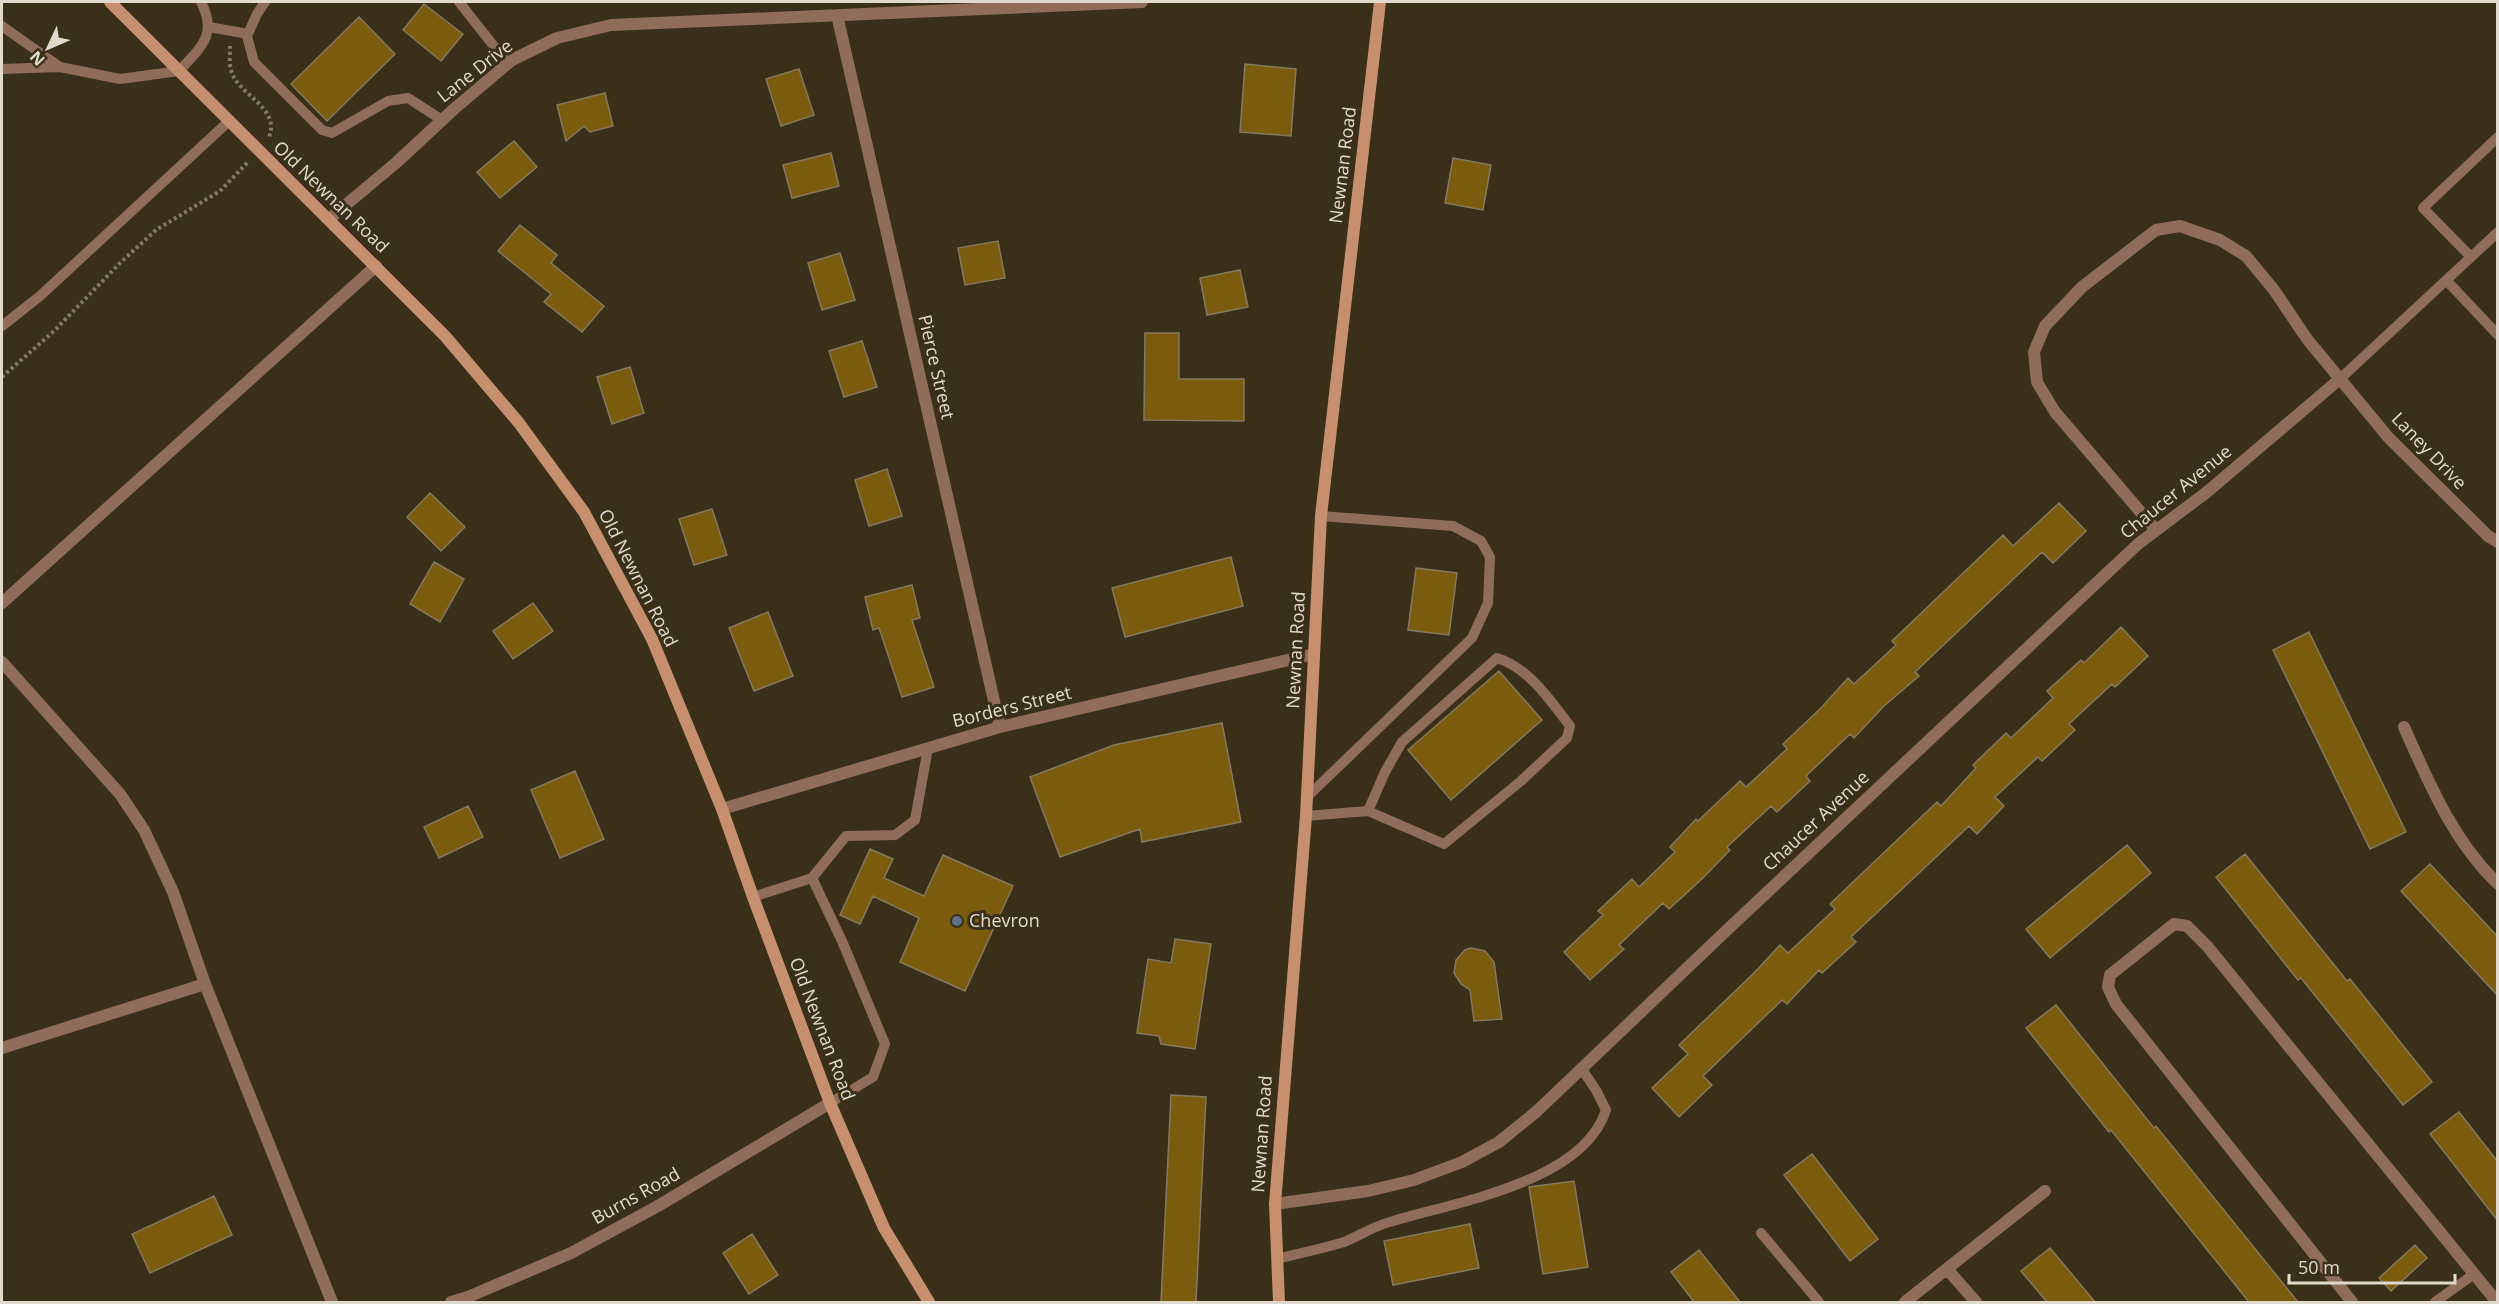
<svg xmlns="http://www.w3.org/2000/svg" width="2499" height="1304" font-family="'Open Sans',sans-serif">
  <rect width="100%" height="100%" fill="#3a2f18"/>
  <!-- building -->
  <path fill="#7b5c0f" stroke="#85785f" stroke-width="1.5" d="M424 4 463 34 441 61 403 30Z
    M359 17 395 54 327 121 291 84Z
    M1245 64 1296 69 1291 136 1240 132Z
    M799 69 814 115 781 126 766 79Z
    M605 93 613 126 590 132 584 126 566 141 557 105Z
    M514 141 537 167 500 198 477 172Z
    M831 153 839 186 792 198 783 165Z
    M1453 158 1491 165 1483 210 1445 203Z
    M520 225 557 255 551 263 604 306 582 332 544 302 551 294 498 251Z
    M998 241 1005 278 965 285 958 248Z
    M840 253 855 300 822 310 808 263Z
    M1240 270 1248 307 1207 315 1200 278Z
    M1145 333H1179V379H1244V421L1144 420Z
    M862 341 877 387 844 397 829 351Z
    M630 367 644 413 612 424 597 377Z
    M887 469 902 516 869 526 855 480Z
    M430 493 465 527 441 551 407 517Z
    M2059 503 2086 531 2053 563 2042 552 1915 672 1919 676 1884 706 1854 738 1850 734 1806 776 1810 781 1777 812 1771 806 1727 847 1730 850 1703 878 1669 909 1663 903 1619 945 1624 949 1590 980 1564 952 1603 915 1598 911 1632 879 1639 887 1675 852 1670 847 1696 819 1698 821 1740 781 1746 787 1787 749 1783 744 1822 707 1848 678 1854 684 1896 645 1892 641 2003 535 2013 546Z
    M712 509 727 555 694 565 679 519Z
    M1231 557 1243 606 1125 637 1112 588Z
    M434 562 464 579 440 622 410 604Z
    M1416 568 1457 573 1449 635 1408 630Z
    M912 585 920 618 912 620 934 687 902 697 879 628 873 630 865 597Z
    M533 603 553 631 513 659 493 631Z
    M768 612 793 676 754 691 729 628Z
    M2121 627 2148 656 2115 687 2112 684 2069 724 2075 730 2042 761 2038 757 1995 797 2004 806 1977 834 1969 826 1851 937 1856 942 1822 973 1819 970 1787 1004 1782 1000 1703 1076 1712 1085 1679 1117 1652 1088 1688 1054 1679 1045 1754 973 1780 945 1788 953 1835 909 1830 904 1937 802 1941 806 1976 768 1973 765 2006 733 2011 738 2053 698 2047 691 2081 660 2084 663Z
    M2309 632 2406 832 2370 849 2273 650Z
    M1499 671 1542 720 1451 800 1408 750Z
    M1222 723 1241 822 1142 842 1140 829 1060 857 1030 777 1114 745Z
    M575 771 604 839 560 858 531 790Z
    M468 806 483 837 439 858 424 827Z
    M2127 845 2151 873 2050 958 2026 929Z
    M870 849 893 859 884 878 924 896 943 855 1013 886 965 991 900 962 919 918 873 896 860 924 840 915Z
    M2245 854 2347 981 2350 979 2432 1082 2403 1105 2301 978 2298 980 2216 877Z
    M2430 864 2498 937V996L2401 891Z
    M1175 939 1211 944 1195 1049 1161 1044 1159 1036 1137 1033 1148 959 1171 963Z
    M1471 948 1485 951 1494 962 1502 1019 1474 1021 1470 990 1461 984 1454 973 1456 960 1465 950Z
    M2056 1005 2154 1128 2156 1126 2298 1302H2249L2111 1130 2109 1132 2026 1028Z
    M1171 1095 1206 1097 1196 1302H1161Z
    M2459 1112 2498 1162V1221L2430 1134Z
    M1812 1154 1878 1239 1850 1261 1784 1175Z
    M1574 1181 1588 1267 1543 1274 1529 1187Z
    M214 1196 232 1235 150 1273 132 1234Z
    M1470 1224 1479 1268 1393 1285 1384 1241Z
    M752 1234 778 1275 749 1294 723 1253Z
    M2415 1245 2427 1258 2391 1291 2379 1278Z
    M2050 1248 2095 1302H2047L2021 1271Z
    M1699 1250 1740 1302H1694L1671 1272Z"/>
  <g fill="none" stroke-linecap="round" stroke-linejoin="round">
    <!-- path -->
    <path stroke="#837966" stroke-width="4" stroke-dasharray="3 3" stroke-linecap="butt" d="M230 46C230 53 229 63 231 70 237 95 281 107 269 137
      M2 377 54 331 121 262 156 230 220 191 249 161"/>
    <!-- lane -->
    <path stroke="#906d59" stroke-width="10" d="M265 2 257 14 247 36 254 62 322 130 332 133 388 101 408 98 442 120
      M459 2 508 64
      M2 26 60 67
      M209 27 248 34
      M2 69 60 67 120 79 179 71C201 47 218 35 201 2
      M2471 257 2423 208 2498 137
      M2447 281 2498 335
      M2 326 40 296 228 122
      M2341 378 2498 232
      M1307 797 1472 638 1488 603 1490 557 1481 541 1453 526 1321 516
      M1306 816 1368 811 1444 844 1521 781 1567 738 1570 726C1550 700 1529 668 1497 658L1402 742 1385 772 1368 811
      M812 878 842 941 885 1044 873 1077 830 1103
      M753 897 812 878 846 836 895 835 915 820 928 748
      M1761 1233 1819 1302
      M1277 1259C1299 1253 1322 1249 1344 1242 1359 1236 1374 1226 1390 1222 1454 1202 1583 1183 1606 1110L1596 1090 1581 1068
      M2435 1302 2474 1274"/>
    <!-- street -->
    <path stroke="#906d59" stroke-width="12" d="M837 15 1000 727
      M329 219 397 162 454 109 512 60 557 38 611 25 1142 2
      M2156 530 2055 412 2037 382 2034 352 2045 326 2082 287 2156 230 2180 226 2220 240 2246 256 2274 290 2307 339 2388 437 2488 536 2498 542
      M2 603 376 266
      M2 662 120 794 144 830 173 892 205 984 332 1302
      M2404 727C2429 783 2453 841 2498 884
      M722 809 1000 727 1314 654
      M2 1048 205 984
      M1275 1204 1368 1191 1414 1180 1462 1162 1499 1142 1536 1112 1728 929 2138 544 2207 492 2341 378
      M1947 1269 1976 1302
      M451 1302 468 1297 571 1253 658 1206 830 1103
      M1905 1302 2045 1191
      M2352 1302 2116 1004 2108 987 2110 975 2174 924 2187 926 2207 946 2497 1302"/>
    <!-- secondary -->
    <path stroke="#c68f6e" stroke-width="12" d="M110 2 445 336 519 423 584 512 652 639 722 809 753 897 830 1103 884 1228 929 1302
      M1279 1302 1275 1204 1306 816 1321 516 1380 2"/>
  </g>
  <!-- markers -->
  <circle fill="#5c6f8a" stroke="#3a2f18" stroke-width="2" cx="957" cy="921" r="6"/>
  <g text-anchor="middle" stroke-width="6" stroke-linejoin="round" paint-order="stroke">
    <!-- street labels -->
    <g font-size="18" fill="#e1dacc" stroke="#3a2f18">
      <text transform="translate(475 71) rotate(-38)" y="6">Lane Drive</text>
      <text transform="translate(1343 165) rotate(-83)" y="6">Newnan Road</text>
      <text transform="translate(331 197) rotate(44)" y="6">Old Newnan Road</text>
      <text transform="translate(936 367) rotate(77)" y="6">Pierce Street</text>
      <text transform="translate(2429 451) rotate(46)" y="6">Laney Drive</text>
      <text transform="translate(2176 492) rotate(-39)" y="6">Chaucer Avenue</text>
      <text transform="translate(638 578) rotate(63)" y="6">Old Newnan Road</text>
      <text transform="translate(1296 650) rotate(-87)" y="6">Newnan Road</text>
      <text transform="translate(1012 707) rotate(-14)" y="6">Borders Street</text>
      <text transform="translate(1816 821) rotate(-43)" y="6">Chaucer Avenue</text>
      <text transform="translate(822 1029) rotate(69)" y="6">Old Newnan Road</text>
      <text transform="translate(1262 1134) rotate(-86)" y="6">Newnan Road</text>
      <text transform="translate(636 1196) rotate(-29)" y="6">Burns Road</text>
    </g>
    <!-- poi labels -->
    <g font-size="18" fill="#e1dacc" stroke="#3a2f18" text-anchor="start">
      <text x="969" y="927">Chevron</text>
    </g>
  </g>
  <!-- border -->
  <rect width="2499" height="1304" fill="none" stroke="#e1dacc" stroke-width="6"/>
  <!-- north arrow -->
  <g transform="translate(48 48) rotate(226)" stroke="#3a2f18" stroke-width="4.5" paint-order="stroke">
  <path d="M0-4.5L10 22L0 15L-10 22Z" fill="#e1dacc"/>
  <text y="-9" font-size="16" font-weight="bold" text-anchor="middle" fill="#e1dacc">N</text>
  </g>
  <!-- scale -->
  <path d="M2289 1274v9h166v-9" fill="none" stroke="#e1dacc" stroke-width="3"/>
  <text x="2298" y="1274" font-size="18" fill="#e1dacc" stroke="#3a2f18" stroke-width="4.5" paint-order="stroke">50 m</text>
</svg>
